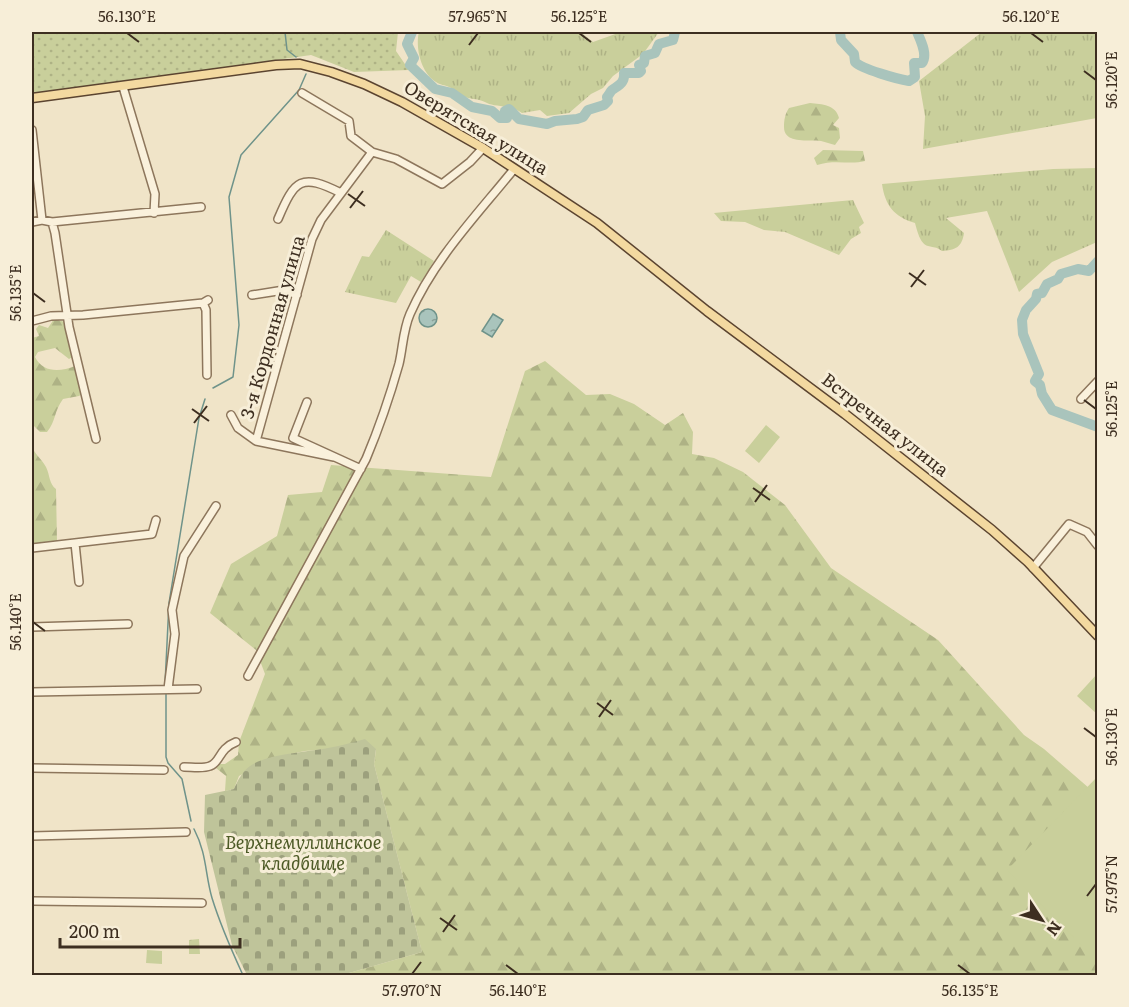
<svg xmlns="http://www.w3.org/2000/svg" width="1129" height="1007" font-family="Literata,serif">
  <defs>
    <pattern id="grass-tufts" width="24" height="20" patternUnits="userSpaceOnUse" patternTransform="scale(1.5)"><rect width="24" height="20" fill="#c9cf9b"/><path d="M3 7l-1-3M5 7V3M7 7l1-3M15 17l-1-3M17 17v-4M19 17l1-3" fill="none" stroke="#aeb285"/></pattern>
    <pattern id="forest-firs" width="22" height="20" patternUnits="userSpaceOnUse" patternTransform="scale(1.5)"><rect width="22" height="20" fill="#c9cf9b"/><path d="M5 1l3.5 6h-7zM16 11l3.5 6h-7z" fill="#aeb285"/></pattern>
    <pattern id="cemetery-stones" width="16" height="16" patternUnits="userSpaceOnUse" patternTransform="scale(1.5)"><rect width="16" height="16" fill="#bfc49a"/><path d="M2 7V4a2 2 0 0 1 4 0v3zM10 15v-3a2 2 0 0 1 4 0v3z" fill="#9ca07d"/></pattern>
    <pattern id="garden-dots" width="8" height="8" patternUnits="userSpaceOnUse" patternTransform="scale(1.5)"><rect width="8" height="8" fill="#c9cf9b"/><path d="M2 2h.1M6 6h.1" fill="none" stroke="#aeb285" stroke-width="1.8" stroke-linecap="round"/></pattern>
    <pattern id="water-ripples" width="26" height="14" patternUnits="userSpaceOnUse" patternTransform="scale(1.5)"><rect width="26" height="14" fill="#a9c4bc"/><path d="M2 4q2-2 4 0t4 0M15 11q2-2 4 0t4 0" fill="none" stroke="#8ba098"/></pattern>
  </defs>
  <rect width="100%" height="100%" fill="#f0e4c8"/>
  <!-- grass -->
  <path fill="url(#grass-tufts)" d="M419 32H584L583 34 593 42 621 32H659L643 54 613 76 603 88 591 94 569 113 547 116 540 110 522 113C511 105 495 107 487 103 478 98 474 100 465 97 459 95 455 89 449 87 445 85 440 85 436 82 421 73 415 47 419 32Z
    M982 32H1097V118L923 149 925 116 919 81Z
    M1097 168V242L1052 262 1019 292 987 211 946 218 964 233C962 247 956 250 942 251 935 246 935 248 928 246 920 244 917 230 915 223 894 217 885 205 882 184L1053 169Z
    M853 200 864 223 859 227 861 233 851 239 839 255 785 232 764 230 745 222 721 221 714 213Z
    M386 230 434 261 421 282 411 276 396 303 345 292 362 256 369 257Z
    M199 939 200 954H189V940Z
    M147 950 162 951V964L146 963Z"/>
  <!-- forest -->
  <path fill="url(#forest-firs)" d="M810 103C822 104 836 105 839 118L833 125 839 128 840 138 835 145C830 144 826 142 821 141 810 139 784 145 784 127 784 120 785 114 789 108Z
    M823 150 863 151 865 161C850 165 835 159 817 165L814 158Z
    M54 319 65 322 74 356 69 359 55 348 38 352 35 357C43 373 60 372 75 366L82 394 79 396 63 399C54 411 56 421 47 432H40L32 424V338L39 336 36 329 39 325 48 328Z
    M545 361 586 395 610 394 634 404 665 425 683 413 693 432 692 454 714 458 743 472 785 505 831 568 938 640 1024 735 1044 749 1097 795V975H342L422 952 374 764 376 750 327 749 305 751 271 758 239 776 234 789 225 791 226 776 216 768 219 764H225L238 755 239 742 265 674 256 650 210 613 231 564 277 536 288 495 322 492 331 465 491 477 525 371Z
    M32 446C34 454 42 459 46 467 50 475 49 484 56 489L57 542 32 546Z"/>
  <!-- cemetery -->
  <path fill="url(#cemetery-stones)" d="M365 739 376 749 374 764 422 952 342 975H247L232 945 204 832 205 795 234 789C238 780 242 772 250 766 266 754 308 752 328 748 340 746 353 742 365 739Z"/>
  <!-- garden -->
  <path fill="url(#garden-dots)" d="M32 32 57 33 398 32 396 51 409 70 354 72 311 55 32 95Z"/>
  <!-- pitch -->
  <path fill="#c9cf9b" d="M766 425 780 437 759 463 745 451Z
    M1097 674 1098 675 1097 714 1077 696Z
    M1097 777V961L1007 870Z"/>
  <!-- water -->
  <path fill="url(#water-ripples)" stroke="#6f938a" stroke-width="1.5" d="M419 318a9 9 0 1 1 18 0a9 9 0 1 1-18 0Z
    M493 314 503 320 492 337 482 331Z"/>
  <g fill="none" stroke-linecap="round" stroke-linejoin="round">
    <!-- stream -->
    <path stroke="#6f938a" stroke-width="1.5" d="M285 32 287 50 296 57
      M213 388 233 377 239 325 229 197 241 155 299 90 306 74
      M165 684 169 603 199 418 205 399
      M166 692V757L168 763 182 779 191 821
      M194 829C207 854 205 874 212 898 220 924 231 949 242 973"/>
    <!-- river -->
    <path stroke="#a9c4bc" stroke-width="10" d="M412 32 407 44 414 58 410 65 435 89 452 93 472 107 492 111 500 118H507L505 111 509 109 519 119 547 124 555 121 577 119 583 117 588 110 604 105 608 101 607 97C609 95 610 92 612 90 619 85 625 83 624 73H639L641 71 639 65 644 63 645 56 655 53 659 44 673 40 675 32
      M840 32 841 40 854 54 855 62C862 69 897 79 909 81L915 77 914 63H922C928 55 921 41 917 32
      M1098 261 1089 271 1078 269 1061 274 1058 279 1047 284 1042 293 1037 294 1036 299 1026 310 1022 320 1023 334 1039 374 1035 381 1040 385 1042 394 1052 410 1098 427"/>
    <defs>
      <path id="minor" d="M123 87 155 194 154 213
        M302 93 349 121 351 136 372 152 396 159 442 184 470 162 483 148
        M32 130 42 220
        M278 219C295 179 301 173 341 193
        M32 222 42 220 52 222 201 207
        M52 222 55 233 69 327 96 439
        M252 295 284 290 297 295
        M203 303 206 310 207 375
        M32 321 51 316 83 315 203 303 208 300
        M1081 399 1098 381
        M307 402 293 438 361 469
        M231 415 238 428 256 441 334 457
        M256 441 312 239 321 220 372 152
        M75 543 79 582
        M32 548 152 534 156 520
        M1033 568 1069 524 1087 532 1098 546
        M32 627 128 624
        M248 676 366 459C379 428 390 396 399 364 403 347 403 330 410 314 434 259 477 215 514 169
        M168 689 175 634 172 610 184 556 216 506
        M32 692 197 689
        M184 767C192 767 203 769 210 766 221 762 218 749 236 742
        M32 768 164 770
        M32 836 186 832
        M32 901 202 903"/>
      <path id="major" d="M32 98 276 65 300 64 331 72 364 84 402 102 483 148 597 223 707 311 845 414 992 530 1028 562 1098 636"/>
    </defs>
    <!-- minor casing -->
    <use href="#minor" stroke="#8d765c" stroke-width="10"/>
    <!-- major casing -->
    <use href="#major" stroke="#5b4430" stroke-width="11"/>
    <!-- minor -->
    <use href="#minor" stroke="#faf1dc" stroke-width="7"/>
    <!-- major -->
    <use href="#major" stroke="#f3d9a0" stroke-width="8"/>
  </g>
  <!-- ticks -->
  <path fill="none" stroke="#3d2e20" stroke-width="2" d="M127 33 139 42M579 33 591 42M1031 33 1043 42M469 45 478 33M1084 71 1096 80M348 194 365 206M350 208 363 191M909 273 926 285M911 287 924 270M33 293 45 302M1084 400 1096 409M192 409 209 421M194 423 207 406M753 488 770 500M755 502 767 485M33 622 45 631M597 703 613 715M599 717 611 700M1084 728 1096 737M1087 896 1096 884M440 918 457 930M443 932 455 915M506 965 518 974M958 965 970 974M412 974 421 962"/>
  <g text-anchor="middle" stroke-width="6" stroke-linejoin="round" paint-order="stroke">
    <!-- street labels -->
    <g font-size="18" fill="#3d2e20" stroke="#f7eed8">
      <text transform="translate(476 128) rotate(31)" y="6">Оверятская улица</text>
      <text transform="translate(273 327) rotate(-74)" y="6">3-я Кордонная улица</text>
      <text transform="translate(885 425) rotate(38)" y="6">Встречная улица</text>
    </g>
    <!-- park labels -->
    <g font-size="18" font-style="italic" fill="#4d5a26" stroke="#f7eed8">
      <text x="303" y="849">Верхнемуллинское<tspan x="303" dy="21">кладбище</tspan></text>
    </g>
  </g>
  <!-- border -->
  <rect width="1129" height="1007" fill="none" stroke="#f7eed8" stroke-width="66"/>
  <!-- north arrow -->
  <g transform="translate(1042 920) rotate(126)" stroke="#f7eed8" stroke-width="4.5" paint-order="stroke">
  <path d="M0-4.5L10 22L0 15L-10 22Z" fill="#3d2e20"/>
  <text y="-9" font-size="16" font-weight="bold" text-anchor="middle" fill="#3d2e20">N</text>
  </g>
  <!-- scale -->
  <path d="M60 938v9h180v-9" fill="none" stroke="#3d2e20" stroke-width="3"/>
  <text x="69" y="938" font-size="18" fill="#3d2e20" stroke="#f7eed8" stroke-width="4.5" paint-order="stroke">200 m</text>
  <rect x="33" y="33" width="1063" height="941" fill="none" stroke="#3d2e20" stroke-width="2"/>
  <g font-size="15" text-anchor="middle" fill="#3d2e20">
    <text x="127" y="22">56.130°E</text>
    <text x="478" y="22">57.965°N</text>
    <text x="579" y="22">56.125°E</text>
    <text x="1031" y="22">56.120°E</text>
    <text transform="translate(1112 80) rotate(-90)" y="5">56.120°E</text>
    <text transform="translate(16 293) rotate(-90)" y="5">56.135°E</text>
    <text transform="translate(1112 409) rotate(-90)" y="5">56.125°E</text>
    <text transform="translate(16 622) rotate(-90)" y="5">56.140°E</text>
    <text transform="translate(1112 737) rotate(-90)" y="5">56.130°E</text>
    <text transform="translate(1112 884) rotate(-90)" y="5">57.975°N</text>
    <text x="412" y="996">57.970°N</text>
    <text x="518" y="996">56.140°E</text>
    <text x="970" y="996">56.135°E</text>
  </g>
</svg>
